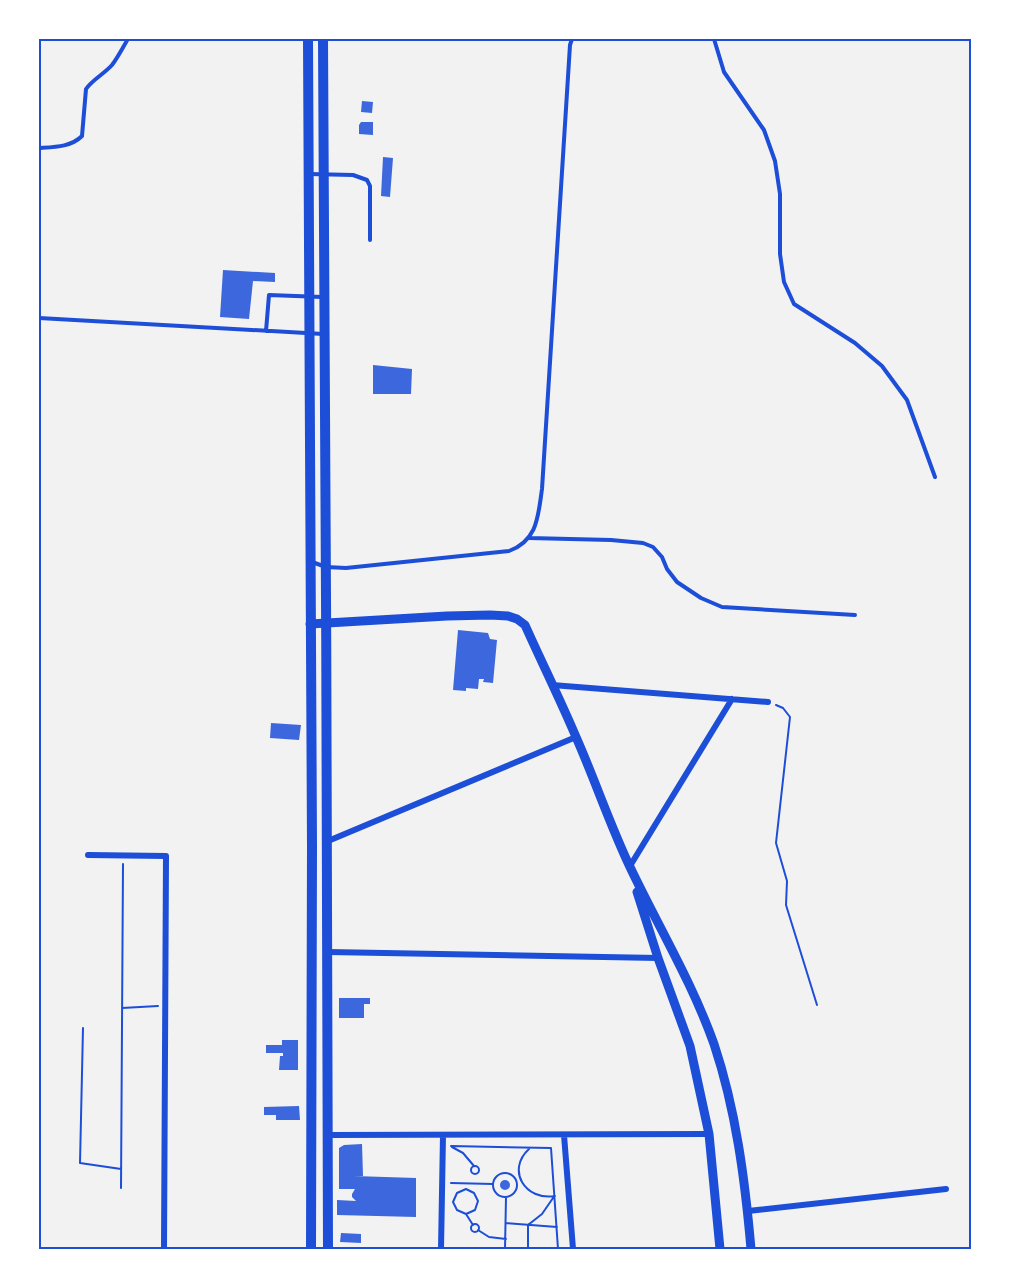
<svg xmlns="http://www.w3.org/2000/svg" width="1011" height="1288" font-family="'Varela Round',sans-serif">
  <rect width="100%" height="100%" fill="#f2f2f2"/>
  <!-- building -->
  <path fill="#3d67dc" d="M362 101 373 102 372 113 361 112Z
    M361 122H373V135L359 134V125Z
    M383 157 393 158 390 197 381 196Z
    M223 270 275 273V282L253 281 249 319 220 317Z
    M373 365 412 369 411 394H373Z
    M458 630 488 633 490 639 497 640 493 683 483 682 484 679H479L478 689 466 688V691L453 690Z
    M271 723 301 725 299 740 270 738Z
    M339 998H370V1004H364V1018H339Z
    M282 1040H298V1070H279L280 1056H283V1053H266V1045H282Z
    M299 1106 300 1120H276V1115H264V1107Z
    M362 1144 363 1176H354L416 1178V1217L337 1215V1200L356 1201 352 1197V1194L355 1189H339V1148L344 1145Z
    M500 1185a5 5 0 1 1 10 0a5 5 0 1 1-10 0Z
    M341 1233 361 1234V1243L340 1242Z"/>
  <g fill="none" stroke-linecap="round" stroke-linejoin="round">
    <!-- path -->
    <path stroke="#1d4ed8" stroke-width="2" d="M776 705 783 708 790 717 776 843 787 881 786 905 817 1005
      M122 1008 158 1006
      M83 1028 80 1163 121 1169
      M451 1146 551 1148 558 1249
      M452 1147 463 1153 474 1166
      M529 1149C506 1170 525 1201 555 1196
      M471 1170a4 4 0 1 1 8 0a4 4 0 1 1-8 0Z
      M493 1185a12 12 0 1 1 24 0a12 12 0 1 1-24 0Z
      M451 1183 493 1184
      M121 1188 123 864
      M466 1214 475 1210 478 1201 474 1193 466 1189 457 1193 453 1202 457 1210 466 1214 473 1225
      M506 1223 557 1227
      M471 1228a4 4 0 1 1 8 0a4 4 0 1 1-8 0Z
      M478 1230 489 1237 506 1239
      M505 1249 506 1197
      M528 1249V1225L542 1214 553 1198"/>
    <!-- service -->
    <path stroke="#1d4ed8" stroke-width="4" d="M714 39 724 72 764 130 775 161 780 194V254L784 282 794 304 855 343 882 366 907 400 935 477
      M39 148C55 147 71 147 82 136L86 89C92 80 104 74 112 65 118 57 123 47 128 39
      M309 174 353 175 367 180 370 186V240
      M39 318 323 334
      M266 331 269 295 322 297
      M529 538 611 540 643 543 653 547 662 557 667 569 677 582 701 598 722 607 855 615
      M312 562 326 567 346 568 509 551C538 540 538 516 542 489L570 45 572 39"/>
    <!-- minor -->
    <path stroke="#1d4ed8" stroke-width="6" d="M552 685 768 702
      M328 841 576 737
      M88 855 166 856 164 1249
      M630 866 732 699
      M328 952 658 958
      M328 1135 709 1134
      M564 1135 573 1249
      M748 1211 946 1189
      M441 1249 443 1135"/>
    <!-- tertiary -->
    <path stroke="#1d4ed8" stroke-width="9" d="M310 624 447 616 490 615 508 616 517 619 525 625C542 663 560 699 576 737 595 780 610 825 630 867 658 926 692 982 714 1044 736 1110 745 1180 751 1249
      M637 892 658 958 690 1046 709 1134 720 1249"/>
    <!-- secondary -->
    <path stroke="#1d4ed8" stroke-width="10" d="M308 39 312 846 311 1249
      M323 39C325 442 328 846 328 1249"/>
  </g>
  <!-- border -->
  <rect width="1011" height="1288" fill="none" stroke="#ffffff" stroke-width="81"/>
  <rect x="40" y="40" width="930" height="1208" fill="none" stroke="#1d4ed8" stroke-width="2"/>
</svg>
